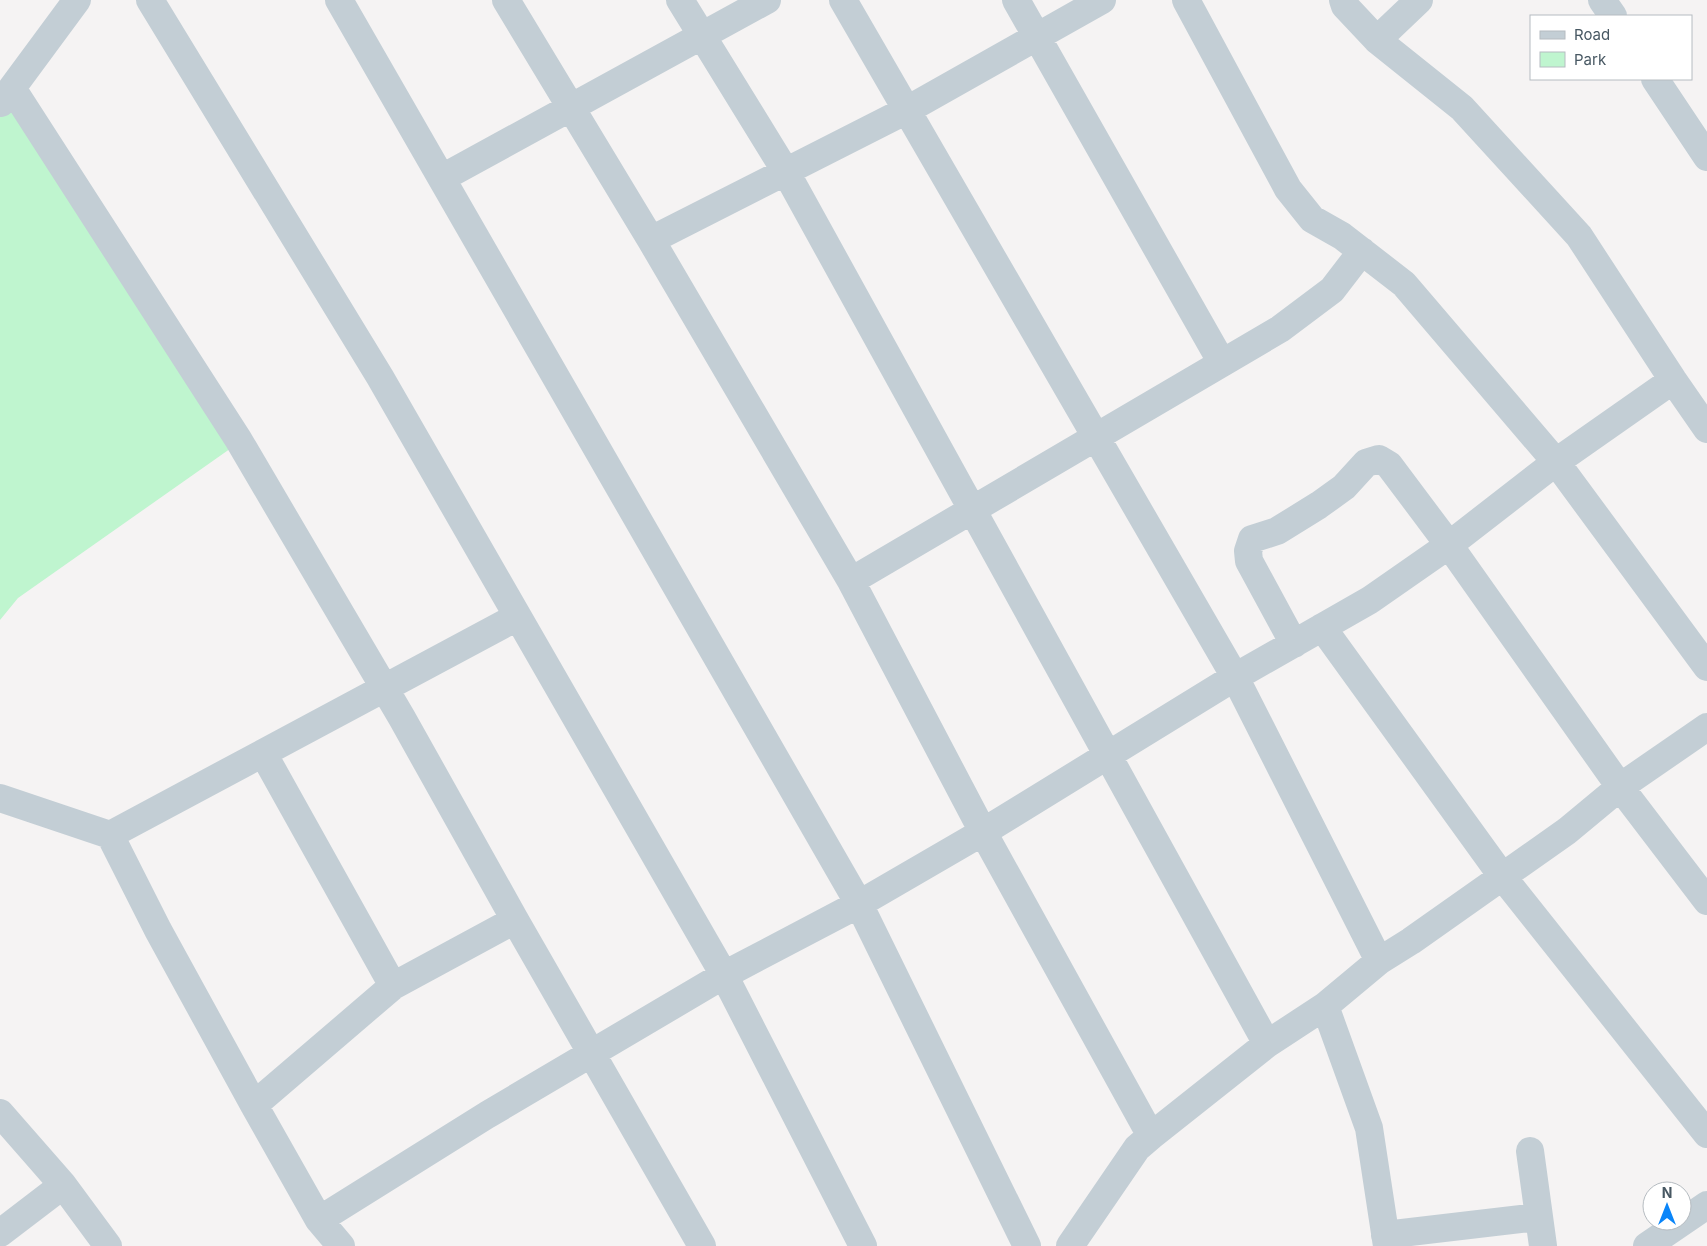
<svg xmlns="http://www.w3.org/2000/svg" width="1707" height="1246" font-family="Inter,sans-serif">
  <rect width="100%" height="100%" fill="#f5f3f3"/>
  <!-- green -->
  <path fill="#bff5cf" d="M16 85 244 439 18 598 0 620V107Z"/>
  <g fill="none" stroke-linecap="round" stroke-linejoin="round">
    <!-- minor -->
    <path stroke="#c3ced5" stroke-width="28" d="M150 0 380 377 724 975 863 1246
      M339 0 859 904 1027 1246
      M506 0 651 240 851 581 983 832 1151 1136
      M680 0 786 172 1267 1044
      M843 0 1235 677 1379 961
      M1016 0 1222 363
      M1186 0 1288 189 1312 219 1342 236 1404 284 1556 462 1707 667
      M1343 0 1345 6 1377 40 1462 108 1579 236 1673 380 1707 429
      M1602 0 1613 16
      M1377 40 1419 0
      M1655 79 1707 157
      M12 88 238 439 402 718 515 920 702 1246
      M1 103 77 0
      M442 178 767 0
      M651 240 907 110 1102 0
      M851 581 1280 329 1332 290 1362 251
      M1322 627 1502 876 1707 1134
      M1294 644 1249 561 1248 551 1252 539 1277 531 1319 505 1344 487 1366 463 1379 459 1389 465 1449 545 1620 787 1707 901
      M263 753 393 986
      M0 798 110 835 158 930 254 1105 319 1220 341 1246
      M110 835 517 617
      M1325 1006 1369 1128 1387 1246
      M254 1105 393 986 515 920
      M0 1113 63 1185 108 1246
      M1530 1151 1543 1246
      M319 1220 487 1115 724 975 859 904 983 832 1235 677 1370 600 1449 545 1556 462 1673 380
      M0 1233 63 1185
      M1385 1235 1538 1217
      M1070 1246 1137 1148 1151 1136 1267 1044 1325 1006 1379 961 1411 941 1567 831 1620 787 1707 727
      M1647 1246 1707 1205"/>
  </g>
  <!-- legend -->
  <rect x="1530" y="15" width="162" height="65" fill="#ffffff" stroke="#b6bcc1"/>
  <rect x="1540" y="31" width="25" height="8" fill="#c3ced5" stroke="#b6bcc1"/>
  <text x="1574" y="40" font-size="15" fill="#485863">Road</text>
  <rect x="1540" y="52" width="25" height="15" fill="#bff5cf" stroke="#b6bcc1"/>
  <text x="1574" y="65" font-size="15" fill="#485863">Park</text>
  <!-- north arrow -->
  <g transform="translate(1667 1206)"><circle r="24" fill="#ffffff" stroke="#b6bcc1"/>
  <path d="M0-4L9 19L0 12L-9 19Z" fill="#0985f9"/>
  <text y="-8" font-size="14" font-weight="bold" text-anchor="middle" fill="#485863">N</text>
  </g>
</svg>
